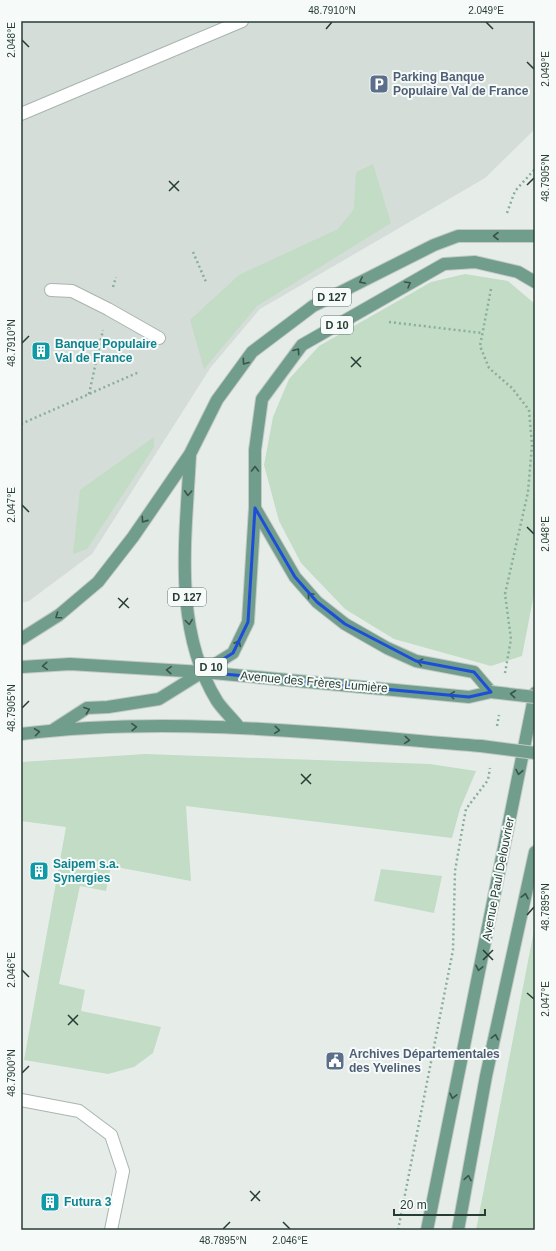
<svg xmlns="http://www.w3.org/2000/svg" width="556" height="1251" font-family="Arial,sans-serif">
  <rect width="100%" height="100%" fill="#e6ede9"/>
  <!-- built -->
  <path fill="#d4ddd8" d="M21 21H535V129L485 178 260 309 211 367 92 554 29 601 21 603Z"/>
  <!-- green -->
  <path fill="#c2dcc5" d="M373 164 391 223 257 306 204 369 190 320 239 275 338 229 354 209 356 172Z
    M465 274 508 281 535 304V589L522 656 491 666 394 639 345 609 301 563 279 521 264 465 273 417 289 379 319 346 431 282Z
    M154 437V447L87 549 73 554 80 490Z
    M145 754 430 764 476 771 460 809 452 838 186 806 191 881 111 866 106 891 80 886 59 984 85 990 81 1011 161 1027 153 1053 134 1067 108 1074 24 1060 66 827 21 821V762Z
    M381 869 442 876 434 913 374 901Z
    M535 925V1230H476Z"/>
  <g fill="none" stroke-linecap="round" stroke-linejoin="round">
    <defs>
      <path id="minor" d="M21 114 242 21
        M51 290 72 291 108 309 159 338
        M21 1100 79 1111 111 1135 123 1171 111 1230"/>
      <path id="major" d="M190 455C186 536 172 628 217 701 223 710 232 718 239 727
        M21 639 59 615 98 582 133 537 190 454 217 400 252 352 313 306 434 245 458 236H535
        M21 667 70 664 202 672 469 697 491 692 474 672 416 661 387 648 345 624 317 602 295 577 255 508
        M53 730 87 708 108 707 159 699 233 653 248 622 255 508V450L262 399 302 345 444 264 475 262 518 272 535 282
        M21 734C174 715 328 734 481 746
        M427 1230 535 693
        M458 1230 486 1076 535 852"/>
    </defs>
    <!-- minor casing -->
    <use href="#minor" stroke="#a9b5af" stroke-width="14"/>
    <!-- major casing -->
    <use href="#major" stroke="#c3c9c6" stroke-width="14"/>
    <!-- path -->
    <path stroke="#8aad9e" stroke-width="2.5" stroke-dasharray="2 3" stroke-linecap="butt" d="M507 213 515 191 535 169
      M193 252 206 282
      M113 287 116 277
      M491 289 480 346 489 368 512 388 529 410 532 445 528 492 505 594 511 639 505 673
      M389 322 482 333
      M89 394 103 330
      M21 424 139 372
      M497 726 499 715
      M398 1230 453 950 455 871 461 836 466 809 488 780 490 768"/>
    <!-- minor -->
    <use href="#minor" stroke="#fff" stroke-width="12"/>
    <!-- major -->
    <use href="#major" stroke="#709d8c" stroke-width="12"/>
    <defs>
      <path id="major-bridge" d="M491 692 535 697
        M481 746 535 753"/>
    </defs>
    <!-- major-bridge casing -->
    <use href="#major-bridge" stroke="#c3c9c6" stroke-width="14" stroke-linecap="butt"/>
    <!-- major-bridge -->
    <use href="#major-bridge" stroke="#709d8c" stroke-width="12"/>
  </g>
  <!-- one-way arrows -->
  <defs><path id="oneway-chevron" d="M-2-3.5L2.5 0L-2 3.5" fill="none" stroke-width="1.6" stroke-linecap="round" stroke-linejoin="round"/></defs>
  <g stroke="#39554a">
    <use href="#oneway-chevron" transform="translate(496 236) rotate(-180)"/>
    <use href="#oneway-chevron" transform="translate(362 281) rotate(153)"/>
    <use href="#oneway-chevron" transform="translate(408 284) rotate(-30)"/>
    <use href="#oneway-chevron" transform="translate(297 351) rotate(-54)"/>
    <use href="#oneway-chevron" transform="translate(245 362) rotate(126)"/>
    <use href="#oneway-chevron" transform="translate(255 469) rotate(-90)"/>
    <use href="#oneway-chevron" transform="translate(188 493) rotate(93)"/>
    <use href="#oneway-chevron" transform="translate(144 520) rotate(125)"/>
    <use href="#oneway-chevron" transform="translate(310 595) rotate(-131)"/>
    <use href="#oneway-chevron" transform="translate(58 616) rotate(145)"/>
    <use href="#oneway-chevron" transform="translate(189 622) rotate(82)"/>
    <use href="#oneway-chevron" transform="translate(238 643) rotate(-64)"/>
    <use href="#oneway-chevron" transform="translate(420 662) rotate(-167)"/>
    <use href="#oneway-chevron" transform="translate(45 666) rotate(176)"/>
    <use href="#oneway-chevron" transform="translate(169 670) rotate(-176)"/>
    <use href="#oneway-chevron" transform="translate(513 694) rotate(-174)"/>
    <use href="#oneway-chevron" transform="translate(452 695) rotate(-174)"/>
    <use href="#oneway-chevron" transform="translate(87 710) rotate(-20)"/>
    <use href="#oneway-chevron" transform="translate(134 727) rotate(-2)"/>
    <use href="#oneway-chevron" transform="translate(277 730) rotate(5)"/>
    <use href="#oneway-chevron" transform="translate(37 732) rotate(-7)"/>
    <use href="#oneway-chevron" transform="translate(407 740) rotate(5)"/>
    <use href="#oneway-chevron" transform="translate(519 772) rotate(101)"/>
    <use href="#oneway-chevron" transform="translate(525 896) rotate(-78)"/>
    <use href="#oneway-chevron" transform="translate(479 968) rotate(102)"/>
    <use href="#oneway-chevron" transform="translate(495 1037) rotate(-78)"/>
    <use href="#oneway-chevron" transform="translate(453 1096) rotate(102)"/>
    <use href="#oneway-chevron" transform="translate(468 1178) rotate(-80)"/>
  </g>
  <!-- marked area -->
  <path fill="none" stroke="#1d4ed8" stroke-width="3" stroke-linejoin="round" d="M255 508 295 577 317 602 345 624 416 661 474 672 491 692 469 697 202 672 233 653 248 622Z"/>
  <!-- ticks -->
  <path fill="none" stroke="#273d34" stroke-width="1.5" d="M486 22 493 29M326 29 332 22M22 40 29 47M527 62 534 69M169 181 179 191M527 185 534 178M169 191 179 181M22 343 29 336M351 357 361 367M351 367 361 357M22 505 29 512M527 527 534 534M118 598 129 608M119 608 128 598M22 708 29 701M301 774 311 784M301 784 311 774M527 915 534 907M483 950 493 960M483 960 493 950M22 970 29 977M527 993 534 999M68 1015 78 1025M68 1025 78 1015M22 1073 29 1066M250 1191 260 1201M251 1201 260 1191M283 1222 290 1229M223 1229 230 1222"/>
  <!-- icons -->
  <defs>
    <symbol id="parking-square" viewBox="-11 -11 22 22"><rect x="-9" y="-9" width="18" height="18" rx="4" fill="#5c6f8a" stroke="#f6faf8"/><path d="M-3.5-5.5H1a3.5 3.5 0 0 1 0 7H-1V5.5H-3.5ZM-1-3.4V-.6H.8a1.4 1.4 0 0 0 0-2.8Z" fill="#fff"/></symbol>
    <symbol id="building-square" viewBox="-11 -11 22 22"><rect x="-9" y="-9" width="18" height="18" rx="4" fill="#0f9aa8" stroke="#f6faf8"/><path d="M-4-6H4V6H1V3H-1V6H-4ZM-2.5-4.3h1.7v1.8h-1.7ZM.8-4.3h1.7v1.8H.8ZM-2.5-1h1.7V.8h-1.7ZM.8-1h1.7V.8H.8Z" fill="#fff"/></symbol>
    <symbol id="civic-square" viewBox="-11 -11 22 22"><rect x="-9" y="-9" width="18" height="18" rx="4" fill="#5c6f8a" stroke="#f6faf8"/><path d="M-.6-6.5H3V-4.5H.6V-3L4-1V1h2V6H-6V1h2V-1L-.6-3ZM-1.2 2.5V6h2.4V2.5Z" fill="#fff"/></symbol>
  </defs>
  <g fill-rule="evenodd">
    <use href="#parking-square" x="368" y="73" width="22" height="22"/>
    <use href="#building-square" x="30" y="340" width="22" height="22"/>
    <use href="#building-square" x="28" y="860" width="22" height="22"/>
    <use href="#civic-square" x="324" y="1050" width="22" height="22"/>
    <use href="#building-square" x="39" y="1191" width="22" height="22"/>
  </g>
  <g text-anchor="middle" stroke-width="4" stroke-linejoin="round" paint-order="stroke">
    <!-- shield labels -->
    <g fill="#f6faf8" stroke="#65766f" stroke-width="1">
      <rect x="313" y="288" width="38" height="18" rx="3"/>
      <rect x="321" y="316" width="32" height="18" rx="3"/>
      <rect x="168" y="588" width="38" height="18" rx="3"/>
      <rect x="195" y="658" width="32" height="18" rx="3"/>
    </g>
    <g font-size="11" font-weight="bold" fill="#273d34">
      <text x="332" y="301">D 127</text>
      <text x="337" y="329">D 10</text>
      <text x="187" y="601">D 127</text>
      <text x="211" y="671">D 10</text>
    </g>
    <!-- service labels -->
    <g font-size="12" font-weight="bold" fill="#4e5e75" stroke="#f6faf8" text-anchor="start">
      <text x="393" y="81">Parking Banque<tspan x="393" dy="14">Populaire Val de France</tspan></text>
      <text x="349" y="1058">Archives Départementales<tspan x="349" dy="14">des Yvelines</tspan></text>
    </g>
    <!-- culture labels -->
    <g font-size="12" font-weight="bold" fill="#0d838f" stroke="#f6faf8" text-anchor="start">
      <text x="55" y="348">Banque Populaire<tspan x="55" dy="14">Val de France</tspan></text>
      <text x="53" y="868">Saipem s.a.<tspan x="53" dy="14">Synergies</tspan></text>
      <text x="64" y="1206">Futura 3</text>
    </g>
    <!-- street labels -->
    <g font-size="12" fill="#273d34" stroke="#f6faf8">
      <text transform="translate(314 682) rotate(5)" y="4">Avenue des Frères Lumière</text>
      <text transform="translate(498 879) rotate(-79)" y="4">Avenue Paul Delouvrier</text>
    </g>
  </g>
  <!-- border -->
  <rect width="556" height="1251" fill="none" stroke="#f6faf8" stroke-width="44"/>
  <!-- scale -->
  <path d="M394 1209v6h91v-6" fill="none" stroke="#273d34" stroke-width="2"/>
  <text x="400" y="1209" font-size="12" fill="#273d34" stroke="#f6faf8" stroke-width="3" paint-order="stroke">20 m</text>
  <rect x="22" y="22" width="512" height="1207" fill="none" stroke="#273d34" stroke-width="1.5"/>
  <g font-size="10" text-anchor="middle" fill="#273d34">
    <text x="332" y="14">48.7910°N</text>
    <text x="486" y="14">2.049°E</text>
    <text transform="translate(11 40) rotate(-90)" y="4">2.048°E</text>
    <text transform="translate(545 69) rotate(-90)" y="4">2.049°E</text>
    <text transform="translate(545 178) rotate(-90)" y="4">48.7905°N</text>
    <text transform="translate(11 343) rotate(-90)" y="4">48.7910°N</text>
    <text transform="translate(11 505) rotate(-90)" y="4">2.047°E</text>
    <text transform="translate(545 534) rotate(-90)" y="4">2.048°E</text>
    <text transform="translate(11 708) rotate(-90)" y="4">48.7905°N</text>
    <text transform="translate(545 907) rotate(-90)" y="4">48.7895°N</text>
    <text transform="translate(11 970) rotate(-90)" y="4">2.046°E</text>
    <text transform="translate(545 999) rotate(-90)" y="4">2.047°E</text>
    <text transform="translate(11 1073) rotate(-90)" y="4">48.7900°N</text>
    <text x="223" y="1244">48.7895°N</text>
    <text x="290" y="1244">2.046°E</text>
  </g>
</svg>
